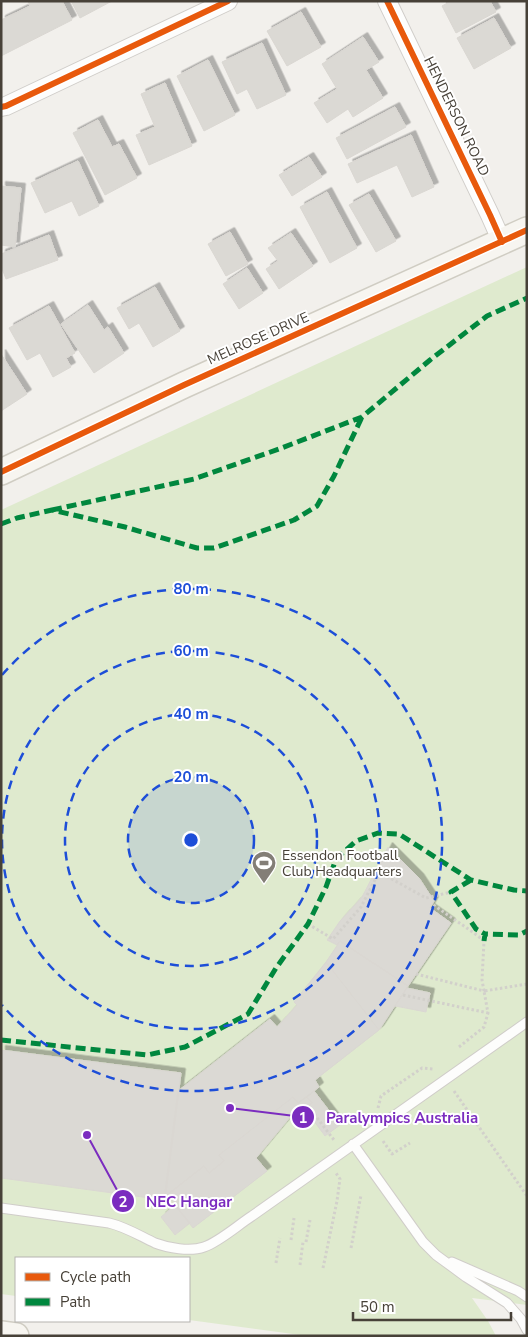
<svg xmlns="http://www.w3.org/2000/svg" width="528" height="1337" font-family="'Nunito Sans',sans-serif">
  <defs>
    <filter id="shadow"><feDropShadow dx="4.5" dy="-4.5" stdDeviation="0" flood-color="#0004"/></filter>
  </defs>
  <rect width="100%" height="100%" fill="#f2f0ec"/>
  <!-- green -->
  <path fill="#dfeace" d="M527 267V1305L472 1298 488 1321 496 1336H308L189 1320V1258H16V1296L1 1294V510Z"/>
  <!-- building -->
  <path fill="#dbd9d4" stroke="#dad7d2" filter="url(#shadow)" d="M28 1H62L72 20 1 56V20L30 6Z
    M71 1H112L80 18Z
    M451 1H490L496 12 456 33 442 6Z
    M301 12 321 47 287 66 267 31Z
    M494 18 511 48 474 69 457 38Z
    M363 37 379 62 366 70 383 98 353 117 348 109 327 123 314 103 337 89 322 64Z
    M262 43 286 95 257 109 247 89 237 94 222 62Z
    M208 60 235 115 204 131 177 76Z
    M165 83 192 146 149 165 136 135 155 127 141 94Z
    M395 107 406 127 347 159 336 138Z
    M98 120 112 147 119 144 137 178 105 195 73 133Z
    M411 135 434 187 412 197 397 165 357 183 348 164Z
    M309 157 322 177 292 196 279 175Z
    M78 161 99 206 79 216 72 201 45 213 31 183Z
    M1 186 21 188 15 247 1 245Z
    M327 192 357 248 330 263 300 207Z
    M369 194 396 241 376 252 349 205Z
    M230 232 248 264 226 276 208 244Z
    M291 233 313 266 279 289 266 269 278 261 268 248Z
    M49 235 58 260 6 279 1 266V254Z
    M247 268 263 293 239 309 223 284Z
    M155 287 180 331 153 347 139 323 129 329 117 308Z
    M88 305 104 330 108 327 124 353 94 373 61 324Z
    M49 306 75 353 66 358 71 367 53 377 40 353 27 360 9 328Z
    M1 354 27 394 1 411Z
    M388 847 419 878 434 901 430 908 451 923 408 986 340 941 337 945 327 940 340 921 362 897Z
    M340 941 408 986 379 1030 326 962Z
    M326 962 379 1030 315 1080 319 1087 314 1091 298 1103 293 1097 219 1155 224 1161 209 1173 204 1166 167 1195 165 1193 178 1091 270 1019 277 1027 297 1005 294 1002Z
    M407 988 430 993 426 1012 395 1006Z
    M1 1050 181 1073 165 1200 1 1178Z
    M314 1091 340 1125 325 1136 305 1109 312 1103 307 1097Z
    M293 1097 298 1103 307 1097 312 1103 305 1109 301 1104 256 1158 267 1171 193 1228 167 1195 204 1166 209 1173 224 1161 219 1155Z
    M175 1205 190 1223 175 1235 161 1217Z"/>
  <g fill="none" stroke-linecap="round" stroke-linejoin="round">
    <defs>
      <path id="lane" d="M353 1144 423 1242 436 1255 466 1277 507 1303 521 1319 527 1330
        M1 1208 109 1223C126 1227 140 1236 155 1243 168 1248 190 1252 204 1247 219 1242 238 1225 252 1216L527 1022
        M452 1262 518 1291 527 1297"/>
      <path id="street" d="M387 1 490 215 502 242
        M1 107 6 106 228 1"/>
      <path id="secondary" d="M1 472 184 385 527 230
        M1 1334 16 1336"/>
    </defs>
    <!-- lane casing -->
    <use href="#lane" stroke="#d0cdc9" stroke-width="11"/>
    <!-- street casing -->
    <use href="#street" stroke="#d0cdc9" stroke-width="20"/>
    <!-- secondary casing -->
    <use href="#secondary" stroke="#d0cdc3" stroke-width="28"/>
    <!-- path -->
    <path stroke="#d2d0cb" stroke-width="3" stroke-dasharray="2.5 2.5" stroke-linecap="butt" d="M308 924 333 939 361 907 379 872 426 898 451 892
      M416 974 484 991 482 980 484 941 474 933 432 904
      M403 995 488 1013
      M459 1047 484 1027 488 1013 484 991 527 984
      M454 1091 527 1196
      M308 1106 334 1140
      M378 1108 381 1096 422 1068 433 1069
      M383 1141 392 1154 410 1143
      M291 1240 294 1218
      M306 1242 310 1220
      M351 1248 361 1195
      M276 1263 280 1238
      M300 1265 303 1242
      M323 1268 337 1201 340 1179 336 1173"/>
    <!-- lane -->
    <use href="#lane" stroke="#fdfdfc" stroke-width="9"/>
    <!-- street -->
    <use href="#street" stroke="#fdfdfc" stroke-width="18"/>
    <!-- secondary -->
    <use href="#secondary" stroke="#f7f5f0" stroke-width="25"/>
    <!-- quiet -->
    <path stroke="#00873e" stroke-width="5" stroke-dasharray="10 5" stroke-linecap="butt" d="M52 510 194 479 279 449 362 417 430 360 487 316 527 298
      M1 524 17 518 52 510 125 527 197 548H214L294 520 317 506 334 476 362 417
      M471 880 451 892 476 929 485 934
      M484 941 485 934 519 935 527 931
      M1 1040 147 1055 185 1047 248 1014 276 968 308 924 326 887 336 859 356 841 378 833 399 834 471 880 514 890 527 891"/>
    <defs>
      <path id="cycleway" d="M387 1 490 215 502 242
        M1 107 6 106 228 1
        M1 472 184 385 527 230"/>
    </defs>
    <!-- cycleway casing -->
    <use href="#cycleway" stroke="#fff" stroke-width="9"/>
    <!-- cycleway -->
    <use href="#cycleway" stroke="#e8590c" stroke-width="6"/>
  </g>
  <!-- distance rings -->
  <circle cx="191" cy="840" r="63" fill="#1d4ed8" fill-opacity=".12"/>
  <g fill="none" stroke="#1d4ed8" stroke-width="2.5" stroke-dasharray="9 6">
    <circle cx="191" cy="840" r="63"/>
    <circle cx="191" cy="840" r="126"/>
    <circle cx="191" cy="840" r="189"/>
    <path d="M2 675A251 251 0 1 1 2 1005"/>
  </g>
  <!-- icons -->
  <defs>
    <symbol id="stadium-pin" viewBox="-11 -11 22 30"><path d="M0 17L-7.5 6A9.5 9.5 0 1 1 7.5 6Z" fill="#837e77" stroke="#fff"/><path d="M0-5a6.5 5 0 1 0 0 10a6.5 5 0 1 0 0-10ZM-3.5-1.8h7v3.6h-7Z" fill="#fff"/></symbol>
  </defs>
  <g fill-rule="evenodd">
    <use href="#stadium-pin" x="250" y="849" width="28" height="38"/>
  </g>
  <g text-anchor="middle" stroke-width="4" stroke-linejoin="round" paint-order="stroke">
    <!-- street labels -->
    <g font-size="14" fill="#474138" stroke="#fff">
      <text transform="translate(457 116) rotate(64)" y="5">HENDERSON ROAD</text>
      <text transform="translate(258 338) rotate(-24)" y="5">MELROSE DRIVE</text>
    </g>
    <!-- poi labels -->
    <g font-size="14" fill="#474138" stroke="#fff" text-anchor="start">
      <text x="282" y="860">Essendon Football<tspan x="282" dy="16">Club Headquarters</tspan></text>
    </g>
  </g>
  <circle cx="191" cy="840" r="8" fill="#1d4ed8" stroke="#fff" stroke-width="2.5"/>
  <g font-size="15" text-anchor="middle" font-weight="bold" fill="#1d4ed8" stroke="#fff" stroke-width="4" stroke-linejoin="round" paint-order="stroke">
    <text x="191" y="594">80 m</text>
    <text x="191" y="656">60 m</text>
    <text x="191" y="719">40 m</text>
    <text x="191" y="782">20 m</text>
  </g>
  <!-- callouts -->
  <path fill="none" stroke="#7b2cbf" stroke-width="2" d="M230 1108L303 1117M87 1135L123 1201"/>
  <g fill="#7b2cbf" stroke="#fff" stroke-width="2">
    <circle cx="230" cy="1108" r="5"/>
    <circle cx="87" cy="1135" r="5"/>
    <circle cx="303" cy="1117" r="12"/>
    <circle cx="123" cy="1201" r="12"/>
  </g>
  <g font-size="15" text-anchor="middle" font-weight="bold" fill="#fff">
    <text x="303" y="1123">1</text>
    <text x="123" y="1207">2</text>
  </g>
  <g font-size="15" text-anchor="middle" font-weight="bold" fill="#7b2cbf" stroke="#fff" stroke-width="4" stroke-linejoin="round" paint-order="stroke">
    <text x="402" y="1123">Paralympics Australia</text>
    <text x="189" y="1207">NEC Hangar</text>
  </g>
  <!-- border -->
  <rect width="528" height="1337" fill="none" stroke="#474138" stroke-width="5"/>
  <!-- legend -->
  <rect x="15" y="1257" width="175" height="65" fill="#ffffff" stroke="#b5b3af"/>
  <rect x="25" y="1273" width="25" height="8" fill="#e8590c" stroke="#b5b3af"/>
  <text x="60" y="1282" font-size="15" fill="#474138">Cycle path</text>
  <rect x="25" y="1298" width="25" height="8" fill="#00873e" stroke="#b5b3af"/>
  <text x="60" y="1307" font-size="15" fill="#474138">Path</text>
  <!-- scale -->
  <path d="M353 1312v8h158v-8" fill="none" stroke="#474138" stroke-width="2.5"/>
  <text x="360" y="1312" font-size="15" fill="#474138" stroke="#ffffff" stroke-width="4" paint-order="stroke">50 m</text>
</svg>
